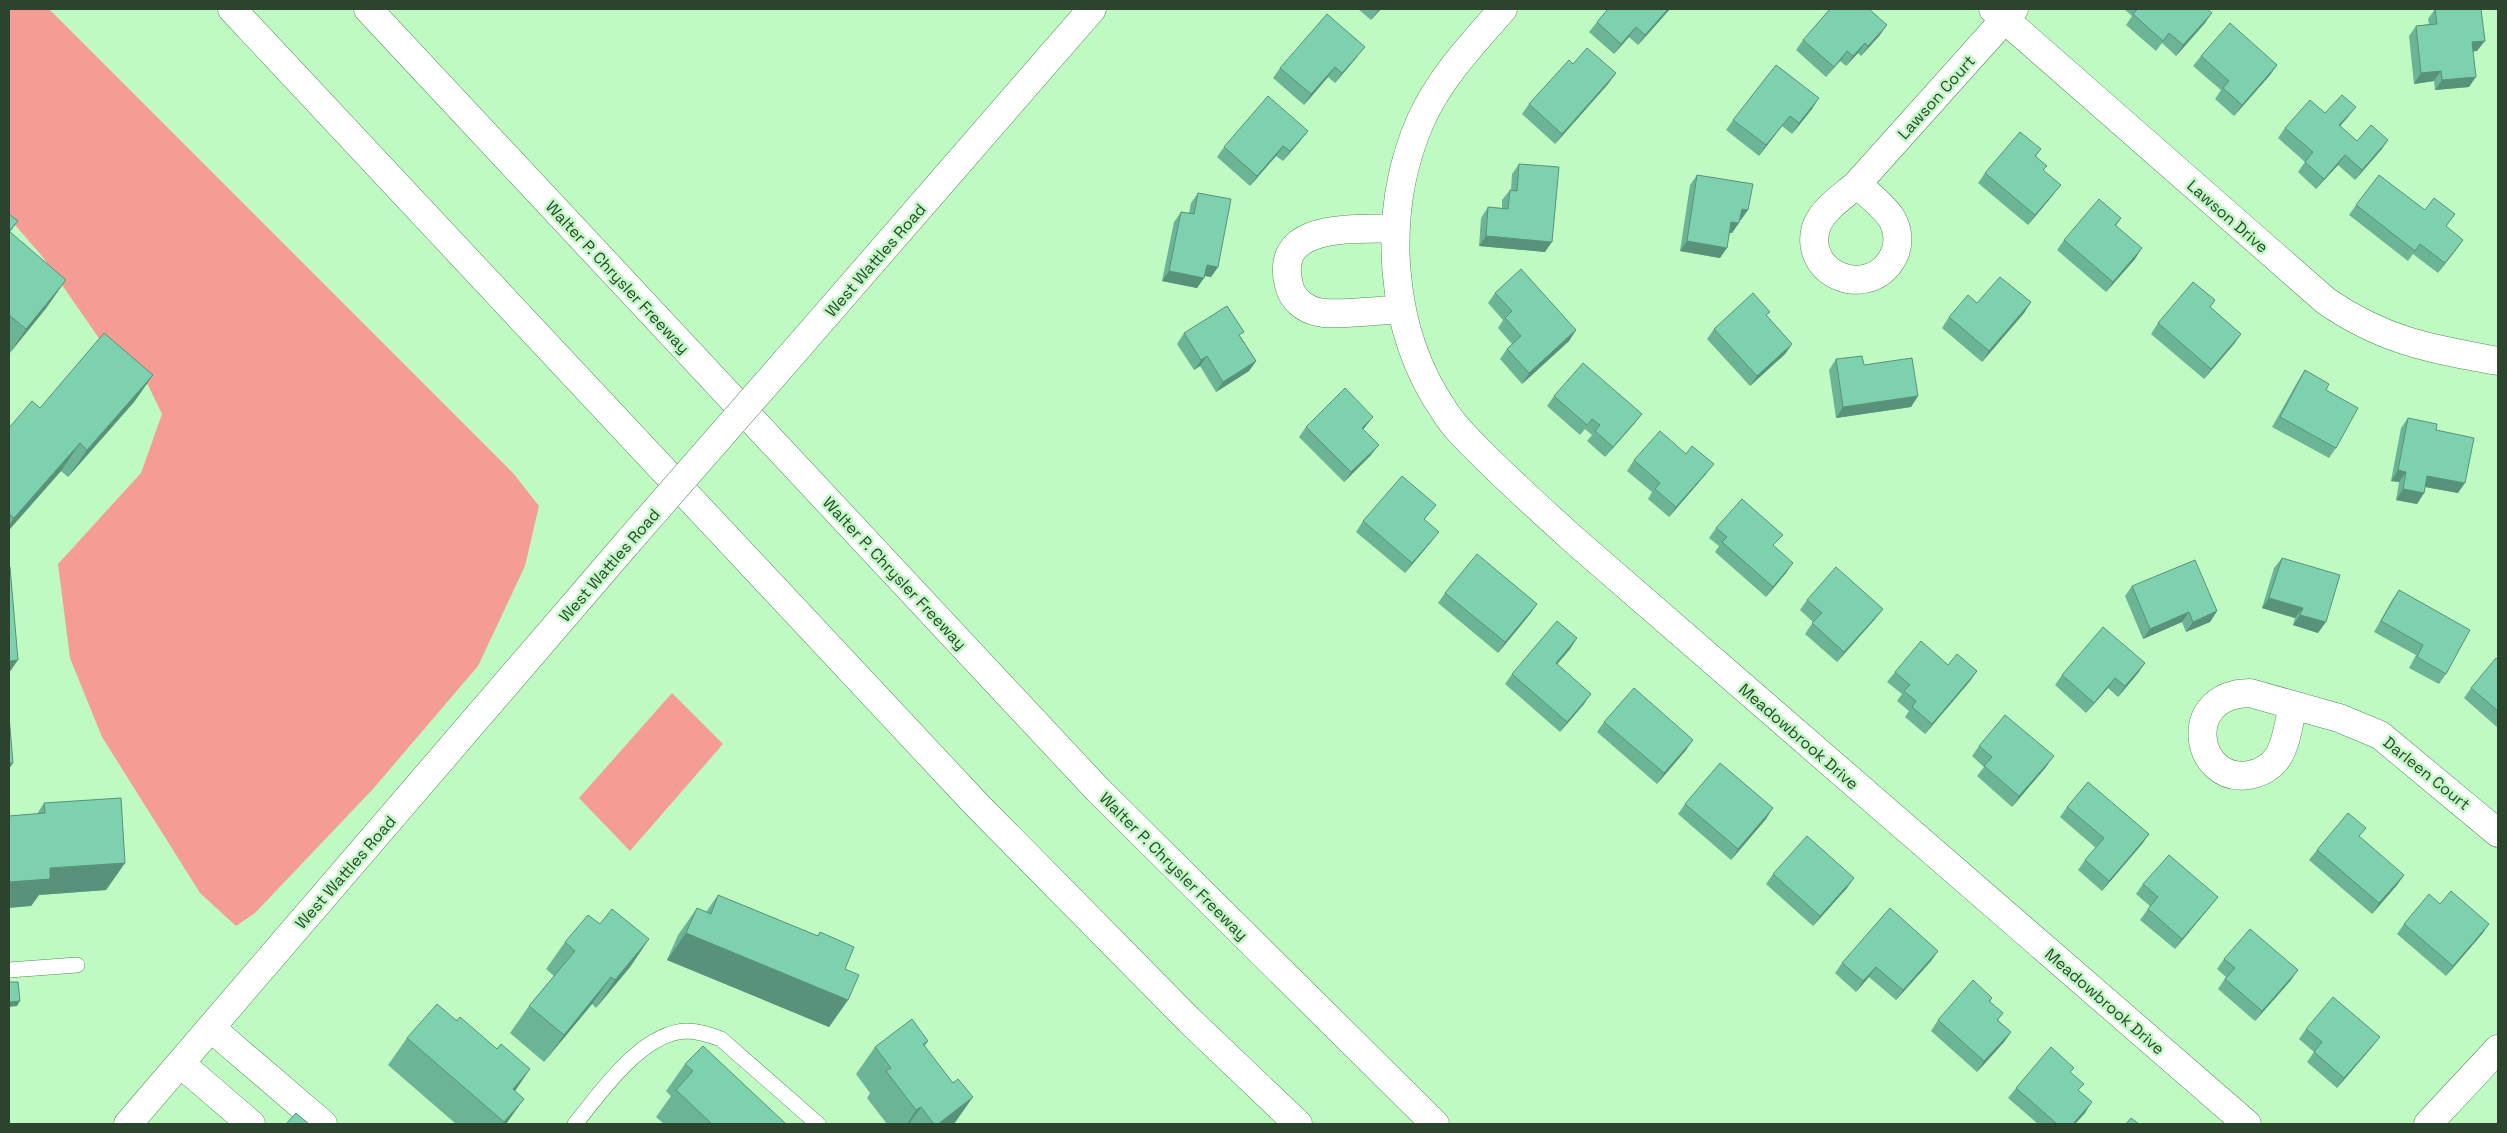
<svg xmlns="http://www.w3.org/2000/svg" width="2507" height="1133" font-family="'Space Grotesk',sans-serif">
  <rect width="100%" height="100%" fill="#bffac3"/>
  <!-- green -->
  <path fill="#f59d94" d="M9 9H49L513 473 539 506 525 566 478 666 373 789 255 913 236 926 200 893 102 737 70 658 58 564 141 473 162 414 148 385 105 347 42 256 9 218Z
    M672 693 723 744 630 851 579 798Z"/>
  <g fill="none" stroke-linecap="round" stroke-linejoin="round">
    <defs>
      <path id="lane" d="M9 970 77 965
        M575 1124C601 1092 642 1032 687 1031 699 1031 710 1035 721 1039L818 1124"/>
      <path id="street" d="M1503 9C1472 44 1439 79 1420 122 1381 213 1388 330 1445 412 1455 428 1469 441 1483 455 1512 484 1543 512 1574 540L2247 1124
        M1993 9 2326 301C2384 341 2431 349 2498 361
        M1857 184C1869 195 1884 206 1892 219 1898 229 1899 243 1895 253 1873 304 1799 275 1817 225 1824 208 1844 196 1857 184Z
        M1857 184 2014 9
        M1396 228C1357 230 1272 221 1289 285 1292 299 1304 309 1318 312 1332 316 1384 310 1402 309
        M2293 705C2289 721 2287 743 2278 757 2271 767 2261 773 2249 775 2195 784 2179 694 2250 693L2339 718 2380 735 2498 833
        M211 1028 323 1124
        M181 1064 251 1124
        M2428 1124 2498 1049"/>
      <path id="secondary" d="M787 360 1092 9
        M128 1124 628 542"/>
      <path id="highway" d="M232 9 976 804 1189 1020 1298 1124
        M368 9 1098 790 1435 1124"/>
    </defs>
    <!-- lane casing -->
    <use href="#lane" stroke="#558c5a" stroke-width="16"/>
    <!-- street casing -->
    <use href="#street" stroke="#558c5a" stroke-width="29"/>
    <!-- secondary casing -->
    <use href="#secondary" stroke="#558c5a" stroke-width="29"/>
    <!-- highway casing -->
    <use href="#highway" stroke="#558c5a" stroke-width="29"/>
    <!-- lane -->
    <use href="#lane" stroke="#fff" stroke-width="15"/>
    <!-- street -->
    <use href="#street" stroke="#fff" stroke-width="28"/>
    <!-- secondary -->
    <use href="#secondary" stroke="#fff" stroke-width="28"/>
    <!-- highway -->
    <use href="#highway" stroke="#fff" stroke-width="28"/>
    <defs>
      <path id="secondary-bridge" d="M628 542 787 360"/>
    </defs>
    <!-- secondary-bridge casing -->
    <use href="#secondary-bridge" stroke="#558c5a" stroke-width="29" stroke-linecap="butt"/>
    <!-- secondary-bridge -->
    <use href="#secondary-bridge" stroke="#fff" stroke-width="28"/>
  </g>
  <!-- wall -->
  <path fill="#6cb496" d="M1358 9H1381L1371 20Z
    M1608 9H1670L1638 45 1629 37 1614 54 1589 32 1597 22Z
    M2124 9H2207L2205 23 2176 56 2162 43 2156 51 2126 25 2132 16Z
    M2435 9 2477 51H2473L2469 87 2435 90 2434 81 2414 84 2409 36 2416 26 2429 24 2428 19Z
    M1880 35 1861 56 1858 53 1846 66 1840 61 1826 77 1796 50 1803 40Z
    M2201 56 2277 65 2270 75 2234 116 2215 99 2221 90 2193 66Z
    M1357 57 1335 83 1328 77 1304 105 1273 78 1280 68Z
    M1573 64 1616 73 1608 84 1555 144 1522 114 1529 104Z
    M1812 109 1792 134 1782 126 1759 156 1726 130 1733 120Z
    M2325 113 2348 117 2340 126 2357 141 2388 140 2381 150 2355 180 2338 165 2316 189 2298 172 2305 162 2278 138 2285 128Z
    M1308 131 1300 141 1283 161 1276 156 1250 186 1217 157 1224 147Z
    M2041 149 2036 156 2053 195 2028 225 1978 183 1985 173Z
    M1519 164 1545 252 1479 246 1481 218 1488 207 1502 208V200L1510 190H1511L1512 174Z
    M1697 175 1741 220H1740L1732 233H1730L1720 258 1680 251 1690 185Z
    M1198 193 1218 267 1211 277 1205 276 1197 288 1162 281 1174 222 1181 212 1189 213 1191 203Z
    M2356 205 2446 227 2463 240 2438 273 2413 254 2408 261 2349 215Z
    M9 214 18 221 10 232 47 307 9 354Z
    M2121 218 2116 226 2135 259 2106 292 2057 250 2064 240Z
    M1495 293 1576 330 1569 341 1522 384 1500 359 1507 349 1512 344 1498 328 1503 320 1488 303Z
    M2031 302 2024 313 1982 362 1942 328 1949 317 1977 303Z
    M2210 307 2241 334 2234 344 2204 379 2151 334 2158 323Z
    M1767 316 1792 344 1785 354 1750 386 1707 339 1714 329Z
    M1184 333 1241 337 1256 361 1249 371 1216 392 1200 366 1194 370 1177 344Z
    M1836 359 1864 365 1918 396 1911 407 1836 418 1829 370Z
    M2305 370 2326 390 2336 448 2329 458 2272 427 2298 381Z
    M153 375 134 402 68 477 61 471 9 530V428L40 408Z
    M1554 396 1642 414 1634 424 1605 457 1587 441 1592 435 1585 429 1580 435 1547 406Z
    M1373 417 1363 429 1371 455 1344 482 1299 437 1306 427Z
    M2408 418 2436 430 2458 493 2425 487 2424 493 2417 504 2396 500 2399 482 2391 481 2401 428Z
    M1634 460 1706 474 1669 517 1648 499 1652 492 1627 471Z
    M1436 505 1424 520 1431 542 1405 573 1356 532 1363 521Z
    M1716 528 1774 546 1786 573 1766 597 1715 552 1719 546 1709 538Z
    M2282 558 2318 633 2293 625 2295 618 2262 608 2274 568Z
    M2132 586 2217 611 2210 622 2186 632 2182 622 2143 639 2125 596Z
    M2399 590 2446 674 2439 684 2409 668 2416 655 2374 632 2392 600Z
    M1445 593 1537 604 1530 614 1498 653 1438 603Z
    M1807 600 1883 609 1875 619 1837 662 1805 634 1813 622 1800 610Z
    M1577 638 1570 649 1557 664 1584 704 1560 732 1505 684 1512 674Z
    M2498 660V728L2464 698 2471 688Z
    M2145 663 2138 673 2118 697 2108 688 2086 713 2055 685 2062 675Z
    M1948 665 1977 671 1970 681 1925 734 1905 717 1909 711 1897 701 1902 694 1887 682 1895 672Z
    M1604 722 1686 750 1657 784 1597 732Z
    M1979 746 2046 767 2012 807 1977 776 1984 767 1972 756Z
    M44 803 125 863 106 890 39 895 31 906 37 814Z
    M1685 804 1766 819 1731 860 1678 814Z
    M2067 807 2149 834 2142 844 2102 891 2078 870 2085 860 2096 848 2060 817Z
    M2317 850 2404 875 2397 885 2372 914 2309 860Z
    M1773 874 1847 888 1813 926 1766 884Z
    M2143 884 2218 897 2210 907 2175 949 2140 920 2150 906 2136 894Z
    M718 895 817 936 820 932 845 969 848 1000 829 1027 667 960 678 935 697 908 706 912Z
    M2440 904 2489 924 2482 934 2446 976 2397 934 2404 924Z
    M600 924 649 939 630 967 596 1008 592 1004 544 1062 510 1033 529 1006 554 976 546 969 565 942Z
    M1938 951 1931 961 1896 1000 1869 977 1856 992 1835 973 1842 963Z
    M2224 959 2291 980 2255 1021 2218 989 2226 977 2217 969Z
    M1992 998 1990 1002 2003 1013 1998 1020 2011 1032 2004 1042 1977 1072 1931 1031 1938 1020Z
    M457 1021 515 1090 506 1124H456L388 1065 407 1038Z
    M2306 1029 2372 1047 2337 1088 2307 1062 2314 1052 2299 1039Z
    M928 1041 925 1046 954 1124H887L867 1098 870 1093 856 1074 875 1047Z
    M685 1064 786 1124H664L656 1117 671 1096 666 1091Z
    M2016 1088 2079 1091 2085 1113 2075 1124H2038L2008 1098Z"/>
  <!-- shaded-wall -->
  <path fill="#58927a" d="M1379 9H1381L1371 20Z
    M1668 9H1670L1638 45 1645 35Z
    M2212 13 2205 23 2176 56 2183 45Z
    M1887 25 1880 35 1861 56 1868 46Z
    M1636 27 1629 37 1614 54 1621 44Z
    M2485 41 2477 51 2465 52 2472 42Z
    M1865 43 1858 53 1846 66 1853 56Z
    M1365 47 1357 57 1335 83 1342 73Z
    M1847 51 1840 61 1826 77 1834 67Z
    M2277 65 2270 75 2234 116 2242 105Z
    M1335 67 1328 77 1304 105 1311 94Z
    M2441 71 2434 81 2414 84 2421 73Z
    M1616 73 1608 84 1555 144 1562 134Z
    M2476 77 2469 87 2435 90 2442 80Z
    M1819 98 1812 109 1792 134 1799 123Z
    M2356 107 2348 117 2332 135 2339 125Z
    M1790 116 1782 126 1759 156 1766 145Z
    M1308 131 1300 141 1283 161 1290 151Z
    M2388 140 2381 150 2355 180 2362 170Z
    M1283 146 1276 156 1250 186 1257 176Z
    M2345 155 2338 165 2316 189 2324 179Z
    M2061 185 2053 195 2028 225 2035 215Z
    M1742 209 1748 210 1741 220 1735 219Z
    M1731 222 1739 223 1732 233 1724 232Z
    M1486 236 1552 242 1545 252 1479 246Z
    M2463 240 2456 250 2438 273 2445 263Z
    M1687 241 1727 248 1720 258 1680 251Z
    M2142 248 2135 259 2106 292 2113 282Z
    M1207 265 1218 267 1211 277 1200 275Z
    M1169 271 1204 278 1197 288 1162 281Z
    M66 280 47 307 9 354 26 329Z
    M2031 302 2024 313 1982 362 1989 351Z
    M1576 330 1569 341 1522 384 1529 373Z
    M2241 334 2234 344 2204 379 2211 369Z
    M1792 344 1785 354 1750 386 1757 376Z
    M1207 356 1200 366 1194 370 1201 360Z
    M1256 361 1249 371 1216 392 1223 382Z
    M153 375 134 402 68 477 87 450Z
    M1918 396 1911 407 1836 418 1843 407Z
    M1642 414 1634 424 1605 457 1613 447Z
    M1373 417 1365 427 1355 438 1362 428Z
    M80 443 61 471 9 530V526L14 518Z
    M1379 445 1371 455 1344 482 1351 472Z
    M1714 464 1706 474 1669 517 1676 507Z
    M2398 470 2406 472 2399 482 2391 481Z
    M2427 476 2465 483 2458 493 2420 486Z
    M2403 489 2424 493 2417 504 2396 500Z
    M1439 532 1431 542 1405 573 1412 563Z
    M1793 563 1786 573 1766 597 1773 587Z
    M2269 598 2303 608 2295 618 2262 608Z
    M1537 604 1530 614 1498 653 1505 642Z
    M1883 609 1875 619 1837 662 1844 652Z
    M2217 611 2210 622 2186 632 2193 622Z
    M2189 612 2182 622 2143 639 2150 629Z
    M2300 615 2326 622 2318 633 2293 625Z
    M1577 638 1570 649 1549 674 1556 663Z
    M18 660 9 673V661Z
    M2145 663 2138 673 2118 697 2125 686Z
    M1977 671 1970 681 1925 734 1932 724Z
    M2115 678 2108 688 2086 713 2094 703Z
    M1591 694 1584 704 1560 732 1567 722Z
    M1693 740 1686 750 1657 784 1664 773Z
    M2054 756 2046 767 2012 807 2019 796Z
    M9 763H13L9 769Z
    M1773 808 1766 819 1731 860 1738 849Z
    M2149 834 2142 844 2102 891 2109 881Z
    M125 863 106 890 39 895 31 906 9 908V882L50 868Z
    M2404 875 2397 885 2372 914 2379 903Z
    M1854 878 1847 888 1813 926 1820 916Z
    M2218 897 2210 907 2175 949 2182 939Z
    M2489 924 2482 934 2446 976 2453 966Z
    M686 933 848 1000 829 1027 667 960Z
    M649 939 630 967 596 1008 615 980Z
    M1938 951 1931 961 1896 1000 1903 990Z
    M1876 967 1869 977 1856 992 1863 981Z
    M2298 970 2291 980 2255 1021 2262 1011Z
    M611 977 592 1004 544 1062 564 1035Z
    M20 1001 17 1006 9 1007V1002Z
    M2011 1032 2004 1042 1977 1072 1984 1061Z
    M2380 1037 2372 1047 2337 1088 2344 1078Z
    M530 1069 511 1097 494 1116 513 1089Z
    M973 1097 954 1124H938Z
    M524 1099 506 1124H502L504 1122Z
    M2092 1102 2085 1113 2075 1124H2073Z
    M921 1107 909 1124H907L916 1110Z"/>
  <!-- building -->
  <path fill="#7dd1af" stroke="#58927a" d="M1608 9H1668L1645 35 1636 27 1621 44 1597 22Z
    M1830 9H1869L1887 25 1868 46 1865 43 1853 56 1847 51 1834 67 1803 40Z
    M2138 9H2207L2212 13 2183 45 2169 33 2163 41 2133 14Z
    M2435 9H2481L2485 41 2472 42 2476 77 2442 80 2441 71 2421 73 2416 26 2437 24Z
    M1327 14 1365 47 1342 73 1335 67 1311 94 1280 68Z
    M2230 23 2277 65 2242 105 2223 88 2229 81 2201 56Z
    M1587 48 1616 73 1562 134 1529 104 1569 60 1573 64Z
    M1776 65 1819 98 1799 123 1790 116 1766 145 1733 120Z
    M2342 95 2356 107 2339 125 2357 141 2371 125 2388 140 2362 170 2345 155 2324 179 2305 162 2313 152 2285 128 2310 100 2325 113Z
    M1268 96 1308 131 1290 151 1283 146 1257 176 1224 147Z
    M2020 132 2041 149 2035 156 2047 166 2043 170 2061 185 2035 215 1985 173Z
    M1519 164 1559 167 1552 242 1486 236 1488 207 1508 209 1510 190 1517 191Z
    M1697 175 1753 184 1748 210 1742 209 1739 223 1731 222 1727 248 1687 241Z
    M2379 175 2425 210 2434 198 2455 214 2446 226 2463 240 2445 263 2420 244 2415 251 2356 205Z
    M1198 193 1231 199 1218 267 1207 265 1204 278 1169 271 1181 212 1194 214Z
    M2099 199 2121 218 2115 225 2142 248 2113 282 2064 240Z
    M9 214 18 221 9 231 66 280 26 329 9 315Z
    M1521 269 1576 330 1529 373 1507 349 1521 336 1505 318 1512 311 1495 293Z
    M2000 277 2031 302 1989 351 1949 317 1968 295 1977 303Z
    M2193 282 2215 300 2210 307 2241 334 2211 369 2158 323Z
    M1753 293 1770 312 1766 315 1792 344 1757 376 1714 329Z
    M1227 306 1244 332 1239 335 1256 361 1223 382 1207 356 1201 360 1184 333Z
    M104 333 153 375 87 450 80 443 14 518 9 514V428L32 401 40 408Z
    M1862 356 1864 365 1912 358 1918 396 1843 407 1836 359Z
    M1583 363 1642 414 1613 447 1595 431 1600 425 1592 419 1587 425 1554 396Z
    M2305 370 2329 384 2326 390 2358 408 2336 448 2280 417Z
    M1345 388 1373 417 1362 428 1379 445 1351 472 1306 427Z
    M2408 418 2437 424 2436 430 2474 438 2465 483 2427 476 2424 493 2403 489 2406 472 2398 470Z
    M1660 431 1686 454 1692 446 1714 464 1676 507 1655 489 1660 483 1634 460Z
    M1402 476 1436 505 1424 519 1439 532 1412 563 1363 521Z
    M1742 499 1783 535 1773 545 1793 563 1773 587 1722 542 1727 537 1716 528Z
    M1477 554 1537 604 1505 642 1445 593Z
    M2282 558 2340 575 2326 622 2300 615 2303 608 2269 598Z
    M2195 560 2217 611 2193 622 2189 612 2150 629 2132 586Z
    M9 567H10L18 660 9 661Z
    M1836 567 1883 609 1844 652 1812 623 1822 613 1807 600Z
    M2399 590 2470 630 2446 674 2417 657 2423 645 2381 621Z
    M1557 621 1577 638 1556 663 1591 694 1567 722 1512 674Z
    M2103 627 2145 663 2125 686 2115 678 2094 703 2062 675Z
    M1921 641 1948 665 1957 654 1977 671 1932 724 1912 707 1916 701 1904 691 1910 685 1895 672Z
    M2496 658 2498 660V711L2471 688Z
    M1634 688 1693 740 1664 773 1604 722Z
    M2005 715 2054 756 2019 796 1984 766 1992 757 1979 746Z
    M9 716 13 763H9Z
    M1720 763 1773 808 1738 849 1685 804Z
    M2088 782 2149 834 2109 881 2085 860 2104 838 2067 807Z
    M121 798 125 863 50 868V879L9 882V816L45 813 44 803Z
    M2348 813 2366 828 2359 836 2404 875 2379 903 2317 850Z
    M1807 836 1854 878 1820 916 1773 874Z
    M2169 855 2218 897 2182 939 2148 909 2158 897 2143 884Z
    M2451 891 2489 924 2453 966 2404 924 2429 894 2440 904Z
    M718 895 818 936 820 932 854 947 845 969 859 975 848 1000 686 933 697 908 711 914Z
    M1890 908 1938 951 1903 990 1876 967 1863 981 1842 963Z
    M612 909 649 939 615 980 611 977 564 1035 529 1006 575 951 565 942 588 915 600 924Z
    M2250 929 2298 970 2262 1011 2225 979 2235 968 2224 959Z
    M1973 980 1992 998 1989 1001 2003 1013 1997 1020 2011 1032 1984 1061 1938 1020Z
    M9 982H18L20 1001 9 1002Z
    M2333 997 2380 1037 2344 1078 2314 1052 2322 1042 2306 1029Z
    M437 1004 457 1021 460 1017 497 1049 501 1044 530 1069 513 1089 524 1099 504 1122 407 1038Z
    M912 1019 928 1041 923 1044 953 1083 958 1079 973 1097 938 1124H934L921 1107 916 1110 886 1071 891 1068 875 1047Z
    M703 1046 786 1124H712L676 1090 693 1071 685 1064Z
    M2051 1047 2074 1068 2070 1072 2084 1084 2078 1090 2092 1102 2073 1124H2057L2016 1088Z
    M296 1113 309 1124H286Z
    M2131 1118 2139 1124H2126Z"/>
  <g text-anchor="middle" stroke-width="5" stroke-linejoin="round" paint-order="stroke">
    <!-- street labels -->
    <g font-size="16" fill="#2c442e" stroke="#bffac3">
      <text transform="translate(1936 97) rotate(-48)" y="6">Lawson Court</text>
      <text transform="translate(2228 216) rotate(41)" y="6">Lawson Drive</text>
      <text transform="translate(875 260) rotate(-49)" y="6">West Wattles Road</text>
      <text transform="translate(618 277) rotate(47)" y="6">Walter P. Chrysler Freeway</text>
      <text transform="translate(609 565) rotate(-49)" y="6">West Wattles Road</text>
      <text transform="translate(895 573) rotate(47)" y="6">Walter P. Chrysler Freeway</text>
      <text transform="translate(1799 736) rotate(41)" y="6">Meadowbrook Drive</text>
      <text transform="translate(2427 773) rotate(39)" y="6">Darleen Court</text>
      <text transform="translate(1174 866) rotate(45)" y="6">Walter P. Chrysler Freeway</text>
      <text transform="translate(345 872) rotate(-49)" y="6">West Wattles Road</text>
      <text transform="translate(2105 1001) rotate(41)" y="6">Meadowbrook Drive</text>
    </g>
  </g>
  <!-- border -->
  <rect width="2507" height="1133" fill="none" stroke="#2c442e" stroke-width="20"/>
</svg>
